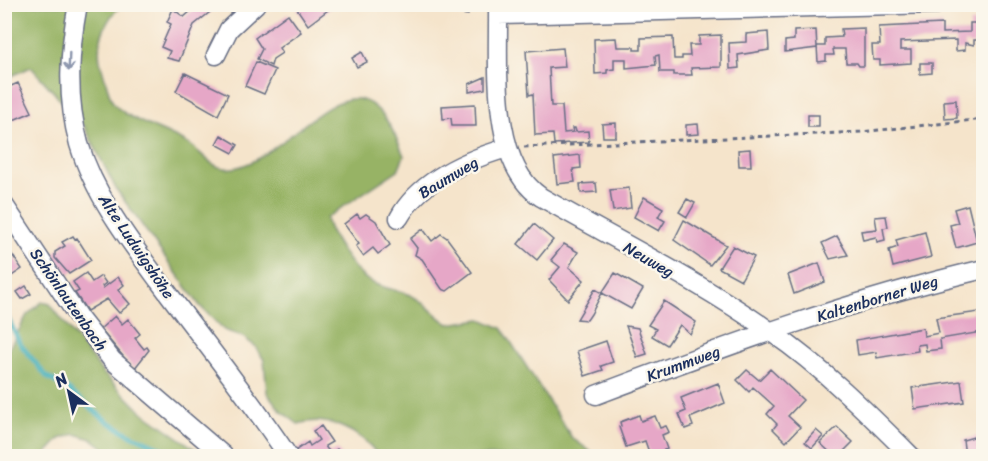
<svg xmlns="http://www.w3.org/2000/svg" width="988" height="461" font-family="Sriracha,sans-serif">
  <rect width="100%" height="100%" fill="#fbf7ec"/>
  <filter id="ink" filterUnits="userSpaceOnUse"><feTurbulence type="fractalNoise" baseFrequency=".0167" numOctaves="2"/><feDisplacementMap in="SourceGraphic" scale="12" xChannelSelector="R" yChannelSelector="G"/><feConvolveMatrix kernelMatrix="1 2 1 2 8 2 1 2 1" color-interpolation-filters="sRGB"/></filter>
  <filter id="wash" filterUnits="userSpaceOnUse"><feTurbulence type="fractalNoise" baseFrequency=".008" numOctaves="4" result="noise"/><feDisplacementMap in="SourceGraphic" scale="24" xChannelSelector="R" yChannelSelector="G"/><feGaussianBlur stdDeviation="1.35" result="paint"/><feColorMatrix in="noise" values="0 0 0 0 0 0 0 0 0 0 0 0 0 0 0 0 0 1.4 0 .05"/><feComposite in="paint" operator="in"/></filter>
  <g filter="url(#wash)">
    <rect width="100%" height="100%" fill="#f5e4cb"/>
    <!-- forest -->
    <path fill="#97b365" stroke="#597162" stroke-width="1.5" d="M5 5H122C105 19 95 44 101 65 105 76 108 95 114 104 126 118 154 127 170 135 177 138 184 141 190 145 201 152 210 166 223 168 265 175 321 93 358 99 383 103 396 136 404 156L398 170 326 218C329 235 355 274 371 282 384 289 399 290 412 296 425 302 436 317 449 324L481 319 502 328 572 438 597 456H378C362 431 326 415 298 424L281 411 267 393 264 360 256 347 243 337 224 330 200 306 116 189 84 126 31 67 5 79Z
      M42 302 50 304 103 373 141 411 205 456H115L92 439 75 434 60 439 44 456H5V356L27 315Z"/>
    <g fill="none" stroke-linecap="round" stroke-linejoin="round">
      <!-- stream -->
      <path stroke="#3dadb9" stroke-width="5" d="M4 311 21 345 47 377 66 388 107 421 129 434 179 456"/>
    </g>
    <g id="blocks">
      <!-- building -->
      <path fill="#e6a7c7" d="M191 4H220L194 25 179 61 167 58 170 51 161 47 171 24 167 22 173 9 184 17 192 10 188 7Z
        M303 4H336L308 25 297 9Z
        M443 4H468V15L443 12Z
        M288 14 301 32 279 48 282 53 273 59 271 66 257 59 262 49 255 38Z
        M970 23H984V40H974V45L965 43V50L956 51V40L900 42V50H911V63L880 65V60H873L872 45H880L879 27 942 24V33L970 32Z
        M864 28V66H859L857 63H846L845 49H833L834 55H826V61L818 62 817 46H825V38L842 37 841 29Z
        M816 30 817 48 785 52V41L794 40V31Z
        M768 32 769 50 738 55 739 68 730 69 729 43 746 42V34Z
        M721 35V67L691 68 692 75H674V72H660L659 55 655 56 656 65 626 68V59H614V69L607 70V73L595 74 594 39 616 38 617 47H634V50H641V38L673 37 674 59H682V56H690L689 45H699V36Z
        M563 48 565 67 549 68 551 106H562L564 133 573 132 572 128H575L576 132 588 131 589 142 554 144 553 134 535 135 533 94 529 95 526 51Z
        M362 52 367 62 357 67 352 58Z
        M256 62 275 70 264 94 245 86Z
        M920 63H932V73L920 74Z
        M185 73 228 94 218 115 176 91Z
        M485 77V89L469 92V84Z
        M18 83 32 112 4 124V89Z
        M956 100 957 118 945 119 944 101Z
        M475 104 476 126H452L451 118 443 119 442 106Z
        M808 115H819V127H808Z
        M616 123V137H603L602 124Z
        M698 124 699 134 686 135V125Z
        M221 135 238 145 233 153 216 144Z
        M750 149 751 166H739L738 150Z
        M580 155 581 168 573 169 575 182 557 184 554 158Z
        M596 183 597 192 581 193 580 184Z
        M629 188 631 208 613 211 610 190Z
        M644 197 663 208 658 217 665 221 659 231 634 217Z
        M687 199 695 203 687 217 679 212Z
        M968 205 977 242 956 248 950 225 958 223 954 209Z
        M357 214 360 218 366 214 376 221 390 245 378 254 373 248 363 256 356 246 359 244 344 224Z
        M886 216 888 227 883 228 885 240 877 242 876 237 863 240 861 231 877 229 875 217Z
        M684 220 726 245 710 265 674 240Z
        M534 224 553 240 537 260 518 244Z
        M423 229 432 241 441 234 447 238 472 272 447 291 442 289 422 259 415 255 417 248 410 239Z
        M925 232 931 257 893 267 889 250 898 247 896 240Z
        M73 236 75 239 77 238 91 260 69 274 55 258V252L65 246 62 242Z
        M837 236 848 255 830 259 822 243Z
        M4 243 22 269 4 281Z
        M564 244 578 252 569 267 584 280 568 300 549 280 560 267 551 260Z
        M733 246 754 257 741 280 719 268Z
        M819 263 825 282 794 294 788 275Z
        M86 273 92 282 101 276 106 283 102 286 103 288 118 277 124 285 118 290 130 304 119 313 107 299 87 311 75 293 79 291 73 282Z
        M615 273 643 289 631 309 602 293Z
        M26 286 31 294 22 299 17 292Z
        M595 289 602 293 591 314 587 320 577 319Z
        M664 301 696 322 690 334 680 325 667 345 652 336 656 329 648 325Z
        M979 312 982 332 940 339 941 349 926 351 925 344 917 345 918 351 877 358 876 352 858 355 856 340 923 328 924 336 939 333 936 318Z
        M115 316 122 324 128 319 140 334 135 338 144 349 147 347 149 350 134 369 100 329Z
        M626 326 638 328 647 354 637 357Z
        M606 341 613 362 601 366 603 370 585 376 577 351Z
        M770 369 803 400 788 416 800 427 786 442 773 429 777 424 767 414 774 406 753 387 749 392 737 380 747 370 759 380Z
        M961 381 964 402 915 409 912 388Z
        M718 383 725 403 690 418 693 426 685 429 679 414 686 411 681 398Z
        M639 415 641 421 655 416 660 428 666 426 669 432 662 435 667 449 650 455 645 441 626 447 619 427 621 426 620 422Z
        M321 426 332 442 325 446 327 449 331 453 337 449 342 456H299L295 451 308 442 310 446 319 440 313 431Z
        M837 427 853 442 839 456H834L820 443Z
        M816 430 823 436 812 448 805 442Z
        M984 434V456H965L963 440Z"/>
    </g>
  </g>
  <g filter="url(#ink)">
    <use href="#blocks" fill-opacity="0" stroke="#676e84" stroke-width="1.5"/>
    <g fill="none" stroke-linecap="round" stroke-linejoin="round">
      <defs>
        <path id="minor" d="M78 4C69 51 66 97 79 144 94 194 128 239 159 281 202 339 248 396 288 456
          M498 4C499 61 489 163 541 197 618 241 699 281 771 332 822 367 868 413 911 456
          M498 15 937 4
          M216 55 229 29 256 4
          M4 205 79 318 112 360 224 456
          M399 218C420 180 466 160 507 148
          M596 395C723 347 851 300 984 269"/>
      </defs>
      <!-- minor casing -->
      <use href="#minor" stroke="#676e84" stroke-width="21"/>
      <!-- path -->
      <path stroke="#676e84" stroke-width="3" stroke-dasharray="4.5 4.5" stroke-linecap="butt" d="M524 147 861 132 984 119"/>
      <!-- minor -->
      <use href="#minor" stroke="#fff" stroke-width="18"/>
    </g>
    <!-- one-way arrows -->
    <defs><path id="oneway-shaft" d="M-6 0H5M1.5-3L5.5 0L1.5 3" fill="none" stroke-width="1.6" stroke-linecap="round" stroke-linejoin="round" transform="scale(1.5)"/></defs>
    <use stroke="#8d97ae" href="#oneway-shaft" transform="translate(69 62) rotate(92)"/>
  </g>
  <g text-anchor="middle" stroke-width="5" stroke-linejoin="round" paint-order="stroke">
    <!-- street labels -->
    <g font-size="16" fill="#1b2f5e" stroke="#fbf7ec">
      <text transform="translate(448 177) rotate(-31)" y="6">Baumweg</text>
      <text transform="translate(137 246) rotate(56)" y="6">Alte Ludwigshöhe</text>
      <text transform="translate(649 259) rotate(30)" y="6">Neuweg</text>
      <text transform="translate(877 298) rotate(-17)" y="6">Kaltenborner Weg</text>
      <text transform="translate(69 299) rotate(55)" y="6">Schönlautenbach</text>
      <text transform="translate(683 363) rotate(-20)" y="6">Krummweg</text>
    </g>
  </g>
  <!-- margin -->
  <rect width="988" height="461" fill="none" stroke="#fbf7ec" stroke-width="24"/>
  <!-- north arrow -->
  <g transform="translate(69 392) rotate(327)" stroke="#fbf7ec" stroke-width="4.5" paint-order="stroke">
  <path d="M0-4.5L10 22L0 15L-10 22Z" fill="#1b2f5e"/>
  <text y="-9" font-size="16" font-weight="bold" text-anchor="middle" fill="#1b2f5e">N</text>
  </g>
</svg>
